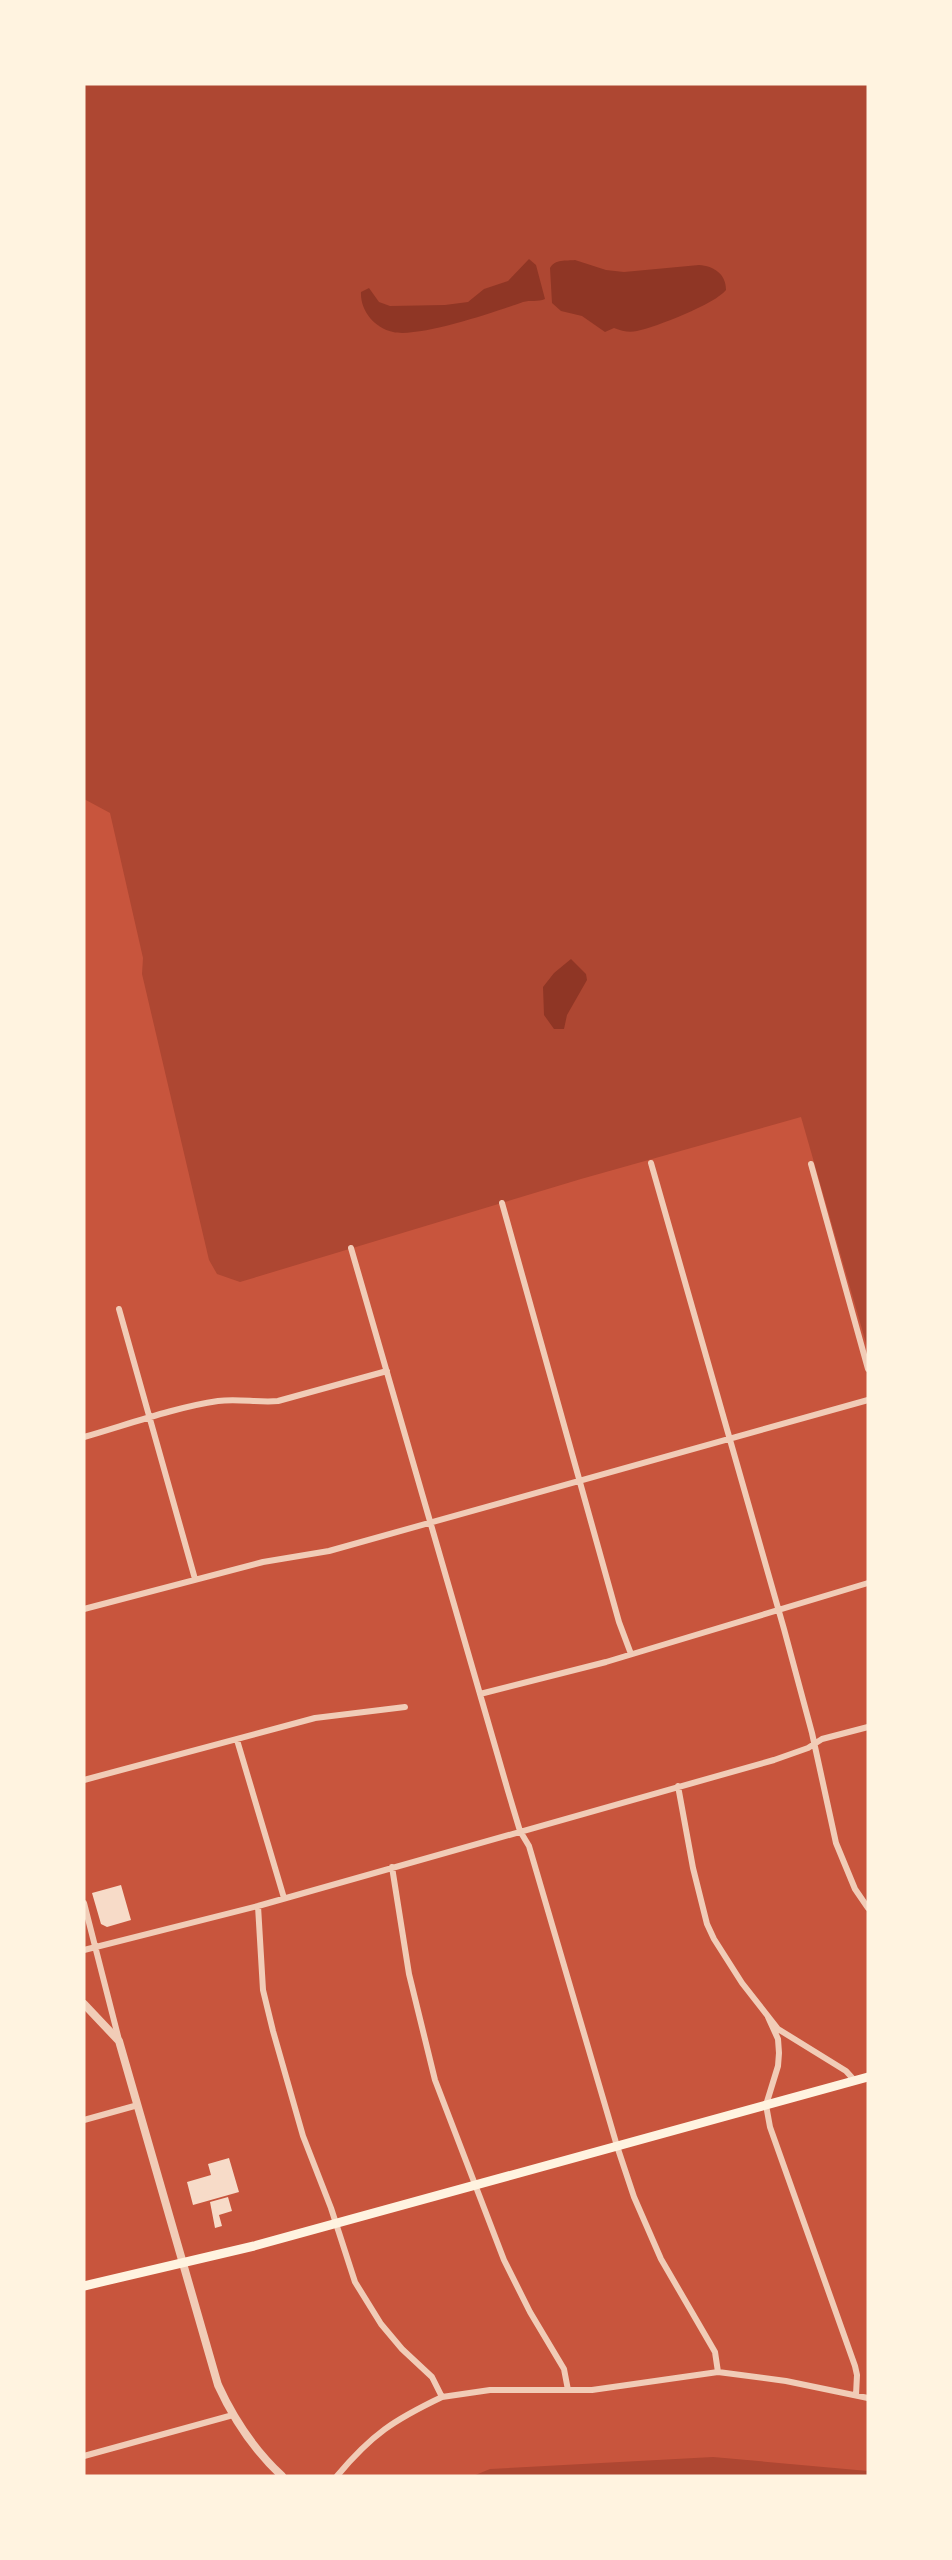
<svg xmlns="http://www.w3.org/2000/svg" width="952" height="2560" font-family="'Fira Sans',sans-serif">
  <rect width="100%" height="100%" fill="#c8553d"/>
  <!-- green -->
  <path fill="#ae4732" d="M84 84H868V1350L801 1117 581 1179 240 1282 217 1274 209 1260 142 974 143 958 110 813 84 799Z
    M713 2457 868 2471V2476H473L490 2469Z"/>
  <!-- water -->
  <path fill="#8f3625" d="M529 259 536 265 545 299C538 302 530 300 523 302 495 312 419 338 393 332 374 328 360 310 361 292L369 288 379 302 390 306 445 305 468 302 484 289 508 281Z
    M575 260 606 270 624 272 699 265C714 266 726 274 726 290 715 304 656 327 637 331 629 333 622 331 614 328L605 332 582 316 561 311 552 303 550 268C555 259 566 261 575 260Z
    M571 959 586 974 587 980 567 1015 564 1029H554L544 1015 543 987 554 973Z"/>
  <!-- building -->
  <path fill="#f7dbc8" d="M121 1885 131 1920 107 1927 101 1924 92 1893Z
    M229 2158 239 2192 193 2205 187 2182 211 2175 208 2164Z
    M228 2197 232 2211 219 2215 222 2226 215 2228 210 2202Z"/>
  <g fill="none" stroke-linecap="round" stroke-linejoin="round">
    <!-- minor -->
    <path stroke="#f1ccb7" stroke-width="6" d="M651 1163 784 1629 812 1733 836 1843 855 1889 868 1908
      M811 1164 868 1369
      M502 1203 619 1622 631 1654
      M351 1248 508 1791 520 1831 529 1846 617 2146 634 2197 661 2259 715 2352 718 2372
      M119 1309 195 1579
      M84 1437C126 1425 176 1407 218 1401 238 1398 258 1403 278 1401L387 1371
      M84 1609 263 1562 329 1551 868 1400
      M480 1694 606 1662 868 1583
      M237 1740 284 1898
      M84 1780 315 1718 405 1707
      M678 1786 693 1868 707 1924 714 1939 742 1983 778 2029 846 2071 855 2081
      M392 1867 409 1974 435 2080 504 2260 530 2312 564 2369 568 2390
      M84 1903 119 2040
      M258 1906 263 1990 273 2031 303 2136 331 2208 355 2282 381 2324 402 2349 432 2377 442 2397
      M84 1950 258 1906 774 1760 808 1748 822 1739 868 1727
      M768 2017 778 2039 779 2053 778 2066 766 2105 770 2127 855 2366 857 2375 856 2395
      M84 2120 138 2105
      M84 2456 233 2415
      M337 2476C372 2434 394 2420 442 2397L490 2390H592L718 2372 786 2381 868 2398"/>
    <!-- tertiary -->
    <path stroke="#f1ccb7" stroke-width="8" d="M84 2004 119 2041 218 2385C234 2420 254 2450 282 2476"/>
    <!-- primary -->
    <path stroke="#fff3e0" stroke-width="9" d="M84 2286 254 2246 868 2077"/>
  </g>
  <!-- border -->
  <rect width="952" height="2560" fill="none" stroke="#fff3e0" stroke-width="171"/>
</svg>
